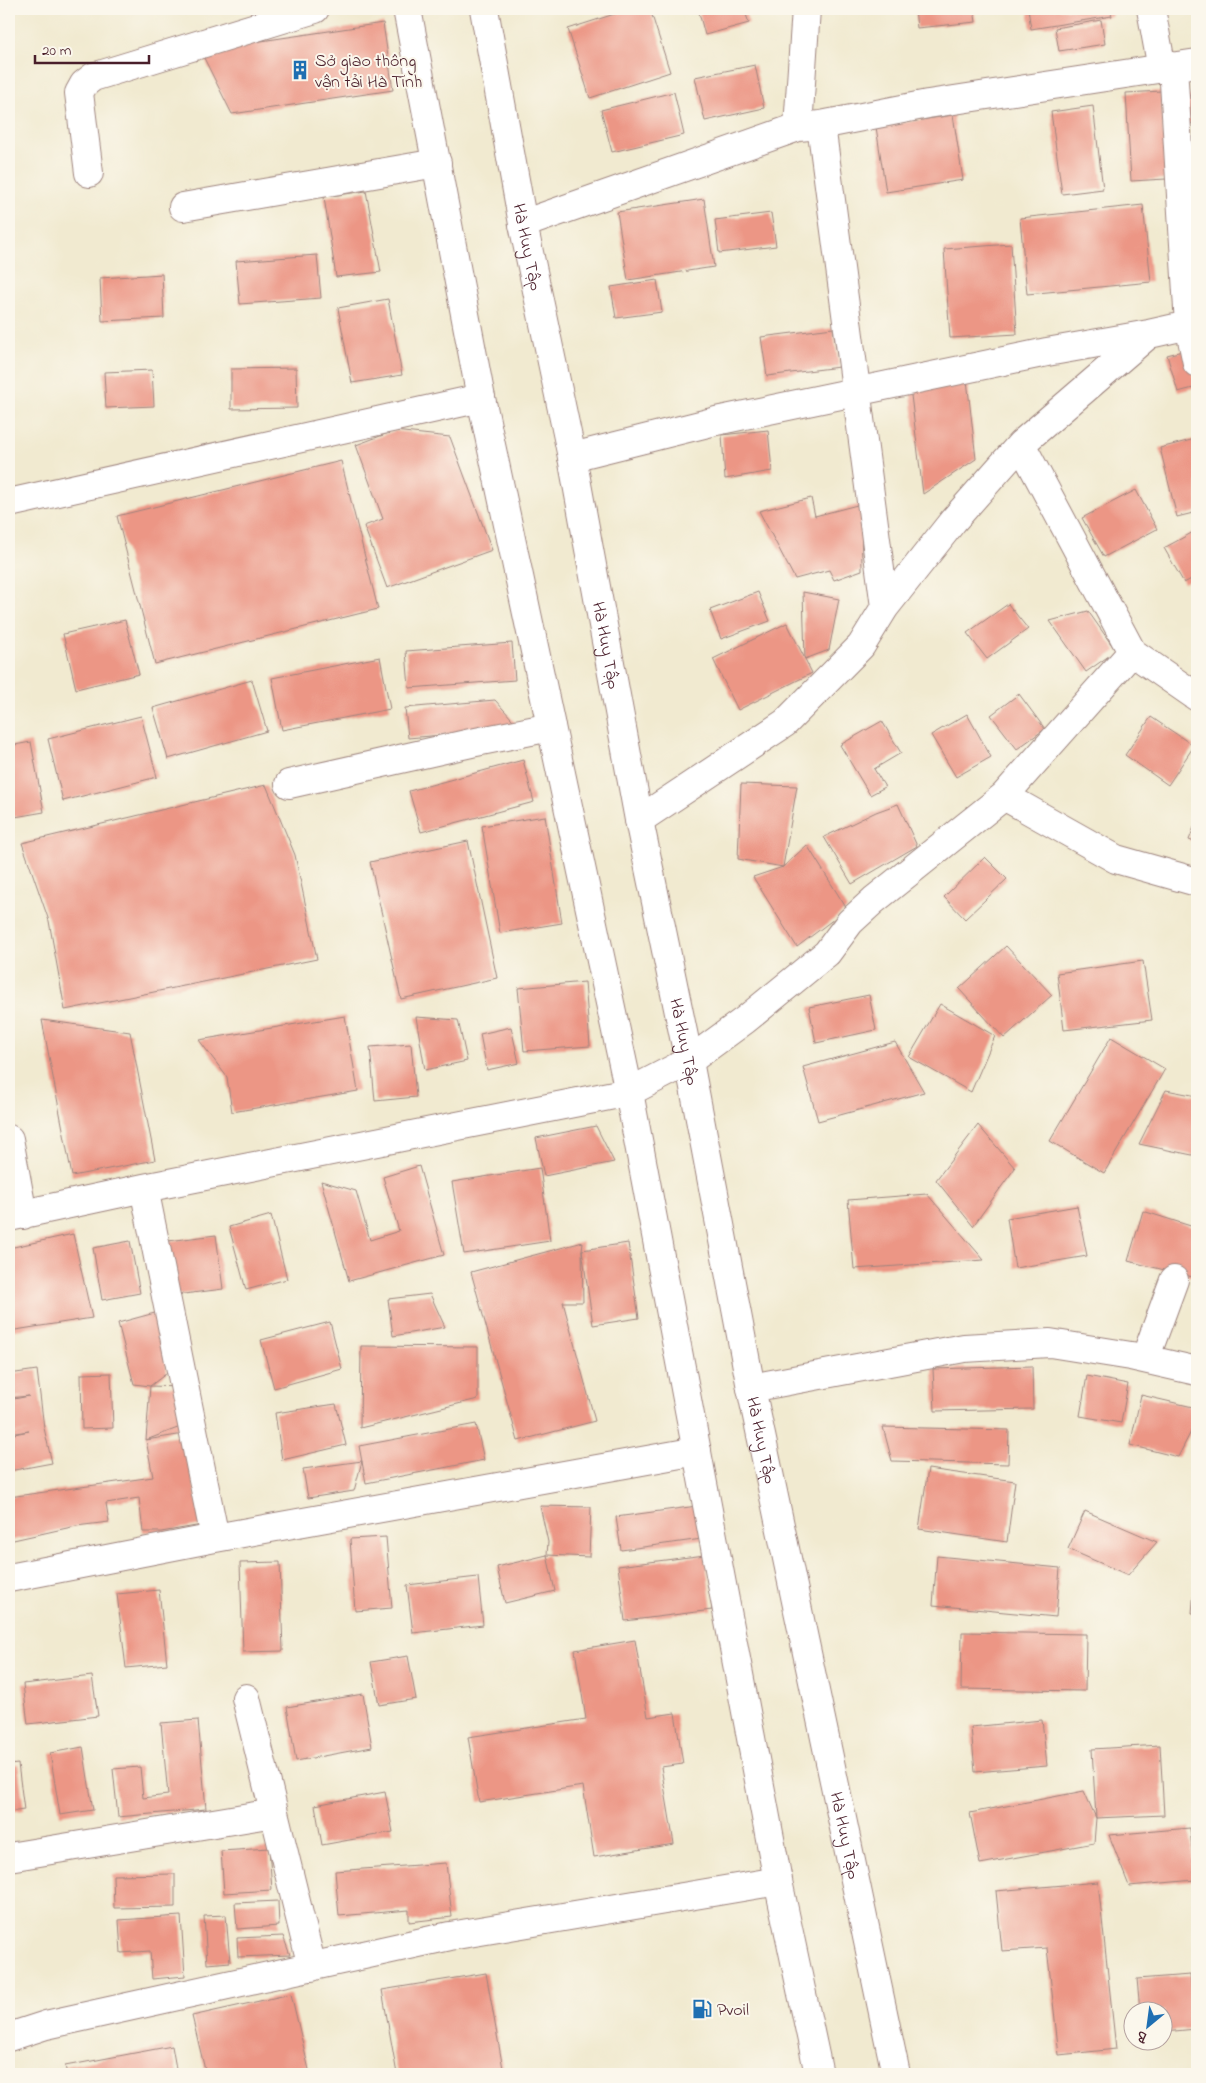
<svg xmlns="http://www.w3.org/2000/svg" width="1206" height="2083" font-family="'Indie Flower',sans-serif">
  <rect width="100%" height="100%" fill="#fbf7ec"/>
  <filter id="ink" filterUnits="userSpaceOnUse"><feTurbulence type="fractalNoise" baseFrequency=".02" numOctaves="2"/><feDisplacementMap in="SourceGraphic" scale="10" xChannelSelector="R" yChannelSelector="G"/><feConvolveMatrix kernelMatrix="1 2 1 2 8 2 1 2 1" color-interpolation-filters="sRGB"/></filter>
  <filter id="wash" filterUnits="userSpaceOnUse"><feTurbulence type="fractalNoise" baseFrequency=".0096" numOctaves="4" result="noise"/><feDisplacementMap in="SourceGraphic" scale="20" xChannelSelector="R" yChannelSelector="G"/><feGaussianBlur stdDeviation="1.12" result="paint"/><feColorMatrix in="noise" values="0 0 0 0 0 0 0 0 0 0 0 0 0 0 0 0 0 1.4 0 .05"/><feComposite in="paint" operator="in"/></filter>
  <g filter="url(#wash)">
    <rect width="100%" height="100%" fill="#f1ead0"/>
    <g id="blocks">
      <!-- building -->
      <path fill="#ec9685" d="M630 9H650L670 72 590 98 568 29Z
        M698 9H744L749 23 705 35Z
        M915 9H974L976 22 917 28Z
        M1028 9H1110L1112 16 1031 29Z
        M1101 20 1105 44 1059 51 1055 28Z
        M383 23 393 90 232 114 200 50Z
        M755 65 764 108 705 121 695 77Z
        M1161 91 1166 179 1131 181 1126 93Z
        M674 92 684 135 612 152 601 110Z
        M1197 95V123L1184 124 1181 97Z
        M1093 106 1103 189 1062 194 1051 112Z
        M953 115 963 180 886 192 876 127Z
        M366 191 381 272 336 277 324 197Z
        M704 199 714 267 628 280 617 212Z
        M1143 205 1151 282 1027 294 1020 218Z
        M771 213 776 246 719 253 715 220Z
        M1011 244 1017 334 950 338 944 249Z
        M317 255 321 298 240 304 236 261Z
        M162 274 164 318 102 321 100 278Z
        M657 280 662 312 616 318 611 287Z
        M388 299 402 375 352 383 338 308Z
        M833 328 839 367 767 376 761 337Z
        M1186 350 1197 387 1178 392 1167 355Z
        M296 368 297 408 231 409V369Z
        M152 370 154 406 106 408 104 372Z
        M967 380 976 459 923 494 910 387Z
        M768 430 772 471 725 479 722 435Z
        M394 431 450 437 492 550 387 588 364 526 383 519 356 445Z
        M1195 439 1197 446V512L1177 517 1160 448Z
        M341 461 378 609 155 664 117 516Z
        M1136 490 1157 529 1104 557 1082 518Z
        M811 498 815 516 861 504 862 570 834 580 829 570 795 579 759 511Z
        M1197 530V576L1184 583 1164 548Z
        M758 592 770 621 721 639 710 610Z
        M803 592 839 599 829 650 805 659 812 673 738 710 713 659 787 623 805 659Z
        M1008 604 1028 629 987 659 967 633Z
        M1088 611 1116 651 1086 672 1050 621Z
        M125 620 139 674 76 689 63 634Z
        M512 643 515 680 409 688 406 651Z
        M380 657 390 709 282 730 272 678Z
        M252 680 267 731 168 759 153 708Z
        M1019 694 1045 729 1017 749 991 715Z
        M495 700 520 728 408 738 405 708Z
        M967 714 991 757 956 777 931 735Z
        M141 716 157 777 63 801 48 739Z
        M1151 717 1194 746 1168 785 1125 755Z
        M882 721 901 753 874 769 885 787 870 795 840 745Z
        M31 742 44 812 9 818V746Z
        M523 760 534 802 421 832 409 791Z
        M741 784 797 786 783 867 807 845 847 909 797 947 753 877 783 867 738 859Z
        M266 785 295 855 317 959 65 1010 49 921 22 843Z
        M898 804 917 846 852 884 824 837 876 812Z
        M545 816 562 923 500 933 482 826Z
        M1197 820V843L1189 840Z
        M468 841 497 978 401 999 370 862Z
        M985 857 1007 879 965 919 944 897Z
        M1006 946 1052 995 1004 1038 959 989Z
        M1143 961 1152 1020 1064 1030 1057 973Z
        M585 982 590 1046 524 1051 518 988Z
        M869 995 876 1030 816 1043 809 1007Z
        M940 1004 995 1036 971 1092 909 1057Z
        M345 1016 358 1091 232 1112 227 1077 199 1040Z
        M416 1017 458 1020 467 1061 425 1070Z
        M42 1020 130 1032 155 1160 72 1176Z
        M511 1027 519 1063 487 1070 480 1034Z
        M1111 1037 1165 1069 1104 1173 1050 1141Z
        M895 1042 924 1092 818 1121 803 1067Z
        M411 1044 416 1097 375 1101 370 1047Z
        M1166 1090 1197 1096V1156L1139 1144Z
        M978 1125 1015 1168 973 1226 936 1180Z
        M596 1126 614 1162 544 1176 536 1138Z
        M419 1166 444 1255 349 1281 321 1181 356 1191 370 1240 399 1231 383 1177Z
        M540 1168 550 1241 464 1254 452 1182Z
        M927 1194 984 1260 854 1269 848 1200Z
        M1077 1206 1087 1256 1015 1268 1007 1218Z
        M1143 1211 1197 1228V1278L1128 1261Z
        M271 1215 287 1279 246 1290 229 1227Z
        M73 1234 92 1318 9 1331V1248Z
        M216 1235 223 1289 176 1295 168 1241Z
        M130 1241 140 1293 102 1300 93 1248Z
        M583 1242 582 1250 628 1243 639 1318 593 1325 582 1250 583 1302H563L595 1421 518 1441 471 1272Z
        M430 1294 445 1327 393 1336 388 1299Z
        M162 1311 167 1373 150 1386 134 1384 118 1323Z
        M330 1322 342 1369 274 1388 261 1340Z
        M361 1346 478 1347V1399L360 1428Z
        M1032 1366 1033 1409 935 1411 933 1369Z
        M37 1370 44 1428 52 1463 9 1471V1435L29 1431 9 1434V1400L29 1396 9 1398V1374Z
        M111 1373 113 1428 82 1429 81 1374Z
        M1087 1376 1128 1384 1121 1423 1080 1416Z
        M150 1386 180 1387 183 1426 146 1440Z
        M1141 1395 1197 1408V1420L1178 1457 1130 1445Z
        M336 1404 346 1445 282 1460 275 1413Z
        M476 1424 484 1460 366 1483 359 1446Z
        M883 1427 1009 1430 1008 1464 892 1461Z
        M184 1434 202 1525 161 1532H143L139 1498 106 1503 109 1522 76 1526 9 1541V1497L153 1477 146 1440Z
        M362 1461 354 1491 308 1498 303 1469Z
        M928 1469 1015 1481 1007 1542 919 1529Z
        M540 1506 591 1507 589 1557 547 1555 548 1542Z
        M697 1506 702 1539 621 1550 616 1517Z
        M1085 1511 1157 1542 1128 1575 1068 1549Z
        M386 1537 392 1608 355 1611 350 1539Z
        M547 1555 555 1591 505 1603 497 1567Z
        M705 1555 712 1610 625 1621 618 1566Z
        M937 1556 1060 1568 1056 1617 933 1605Z
        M280 1562 283 1651 243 1652 240 1563Z
        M1196 1566H1197V1613H1192Z
        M478 1577 483 1625 413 1633 407 1585Z
        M159 1590 167 1664 126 1668 117 1594Z
        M962 1632 1086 1634 1085 1691 961 1689Z
        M635 1640 648 1717 675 1713 683 1764 661 1767 674 1844 594 1857 583 1786 479 1802 468 1737 586 1719 575 1650Z
        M408 1656 416 1699 379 1705 371 1662Z
        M92 1676 98 1716 28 1724 23 1684Z
        M363 1694 372 1747 296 1761 287 1707Z
        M198 1720 206 1809 118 1817 113 1769 140 1767 143 1798 168 1795 161 1723Z
        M1042 1720 1047 1766 975 1772 971 1727Z
        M1160 1745 1164 1815 1096 1818 1094 1843 980 1864 970 1813 1084 1791 1096 1818 1092 1749Z
        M83 1747 93 1810 60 1815 50 1753Z
        M18 1764 24 1810 9 1812V1765Z
        M385 1792 393 1832 322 1845 315 1805Z
        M1190 1828 1195 1880 1129 1886 1109 1835Z
        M269 1848 272 1890 224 1893 221 1851Z
        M446 1863 452 1917 409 1922V1910L339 1916 335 1871Z
        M175 1874V1907L114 1908 113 1875Z
        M1098 1882 1116 2049 1059 2055 1047 1948 1002 1951 996 1891Z
        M278 1901 279 1926 237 1929 235 1903Z
        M226 1915 230 1962 207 1964 204 1916Z
        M181 1916 185 1976 152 1979 150 1951 121 1953 119 1920Z
        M283 1936 290 1955 238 1957 237 1938Z
        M486 1973 504 2074H397L382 1990Z
        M1190 1975 1196 2029 1164 2032V2010H1140L1137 1979Z
        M291 1994 310 2074H206L192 2016Z
        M172 2046 177 2074H67L65 2066Z"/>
    </g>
  </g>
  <g filter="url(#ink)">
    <use href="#blocks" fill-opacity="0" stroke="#9e847e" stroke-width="1"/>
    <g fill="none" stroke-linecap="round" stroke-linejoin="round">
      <defs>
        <path id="minor" d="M1151 9 1162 69
          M1173 66 1189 325 1197 363
          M821 125 885 607
          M798 127 806 9
          M89 173 79 93 84 84 93 77 315 9
          M183 207 437 163
          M523 224 798 127 821 125 928 104 1197 63
          M1021 444 1132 652 1197 697
          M572 457 716 421 1047 352 1149 334 1189 325
          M9 503 481 398
          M289 784 471 743 551 727
          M1004 796 1116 859 1197 882
          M639 820 785 723 861 646 885 607 953 521 1021 444 1149 334
          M689 1061 745 1020 827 953 850 922 874 900 1004 796 1132 652
          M9 1139 23 1215
          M144 1188 215 1538
          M9 1217 144 1188 629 1092
          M1145 1359 1174 1280
          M751 1388 964 1348 1050 1343 1131 1356 1197 1371
          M9 1578 215 1538 697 1451
          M246 1698 312 1967
          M9 1857 274 1813
          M9 2037 46 2025 450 1936 778 1881"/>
        <g id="major">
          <path d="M407 9 481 398 629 1092 778 1881 819 2074"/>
          <path id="s1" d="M484 9 523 224 572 457 639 820 689 1061 751 1388 896 2074"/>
          <path d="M629 1092 689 1061"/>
        </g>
      </defs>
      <!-- minor casing -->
      <use href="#minor" stroke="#9e847e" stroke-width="30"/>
      <!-- major casing -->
      <use href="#major" stroke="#9e847e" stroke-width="30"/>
      <!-- minor -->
      <use href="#minor" stroke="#fff" stroke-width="28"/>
      <!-- major -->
      <use href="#major" stroke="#fff" stroke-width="28"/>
    </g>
  </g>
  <!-- icons -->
  <defs>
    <symbol id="building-bare" viewBox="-9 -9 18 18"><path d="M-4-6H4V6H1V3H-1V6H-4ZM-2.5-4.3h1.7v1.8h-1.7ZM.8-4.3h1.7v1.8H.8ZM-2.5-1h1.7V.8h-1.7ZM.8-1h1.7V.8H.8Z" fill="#1f6fb2" stroke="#fbf7ec" stroke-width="2.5" paint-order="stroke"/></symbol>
    <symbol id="fuel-bare" viewBox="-9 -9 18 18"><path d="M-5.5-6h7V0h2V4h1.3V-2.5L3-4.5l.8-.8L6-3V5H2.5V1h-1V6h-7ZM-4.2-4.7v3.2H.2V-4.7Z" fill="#1f6fb2" stroke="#fbf7ec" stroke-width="2.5" paint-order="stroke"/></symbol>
  </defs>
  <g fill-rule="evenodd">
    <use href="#building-bare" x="286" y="56" width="28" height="28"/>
    <use href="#fuel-bare" x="688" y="1995" width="28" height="28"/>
  </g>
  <g text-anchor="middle" stroke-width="4" stroke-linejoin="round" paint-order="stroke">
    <!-- poi labels -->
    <g font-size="18" fill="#4a1f2b" stroke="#fbf7ec" text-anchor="start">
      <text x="315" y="66">Sở giao thông<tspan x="315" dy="21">vận tải Hà Tĩnh</tspan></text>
      <text x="717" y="2015">Pvoil</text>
    </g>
    <!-- street labels -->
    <g font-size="18" fill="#4a1f2b" stroke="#fbf7ec">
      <text dy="6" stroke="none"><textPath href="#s1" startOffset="242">Hà Huy Tập</textPath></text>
      <text dy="6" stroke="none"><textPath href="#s1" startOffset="648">Hà Huy Tập</textPath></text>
      <text dy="6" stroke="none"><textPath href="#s1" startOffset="1052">Hà Huy Tập</textPath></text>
      <text dy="6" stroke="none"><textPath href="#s1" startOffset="1458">Hà Huy Tập</textPath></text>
      <text dy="6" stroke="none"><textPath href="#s1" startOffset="1862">Hà Huy Tập</textPath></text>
    </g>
  </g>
  <!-- margin -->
  <rect width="1206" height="2083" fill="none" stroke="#fbf7ec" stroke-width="30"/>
  <!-- north arrow -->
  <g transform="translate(1148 2026) rotate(209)"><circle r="24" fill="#fbf7ec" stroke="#b4a19f"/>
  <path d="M0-4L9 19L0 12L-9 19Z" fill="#1f6fb2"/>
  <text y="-8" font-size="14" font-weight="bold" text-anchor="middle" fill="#4a1f2b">B</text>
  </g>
  <!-- scale -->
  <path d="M35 55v8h114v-8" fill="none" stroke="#4a1f2b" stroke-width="2.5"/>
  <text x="42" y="55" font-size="15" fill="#4a1f2b" stroke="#fbf7ec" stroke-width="4" paint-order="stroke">20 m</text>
</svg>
